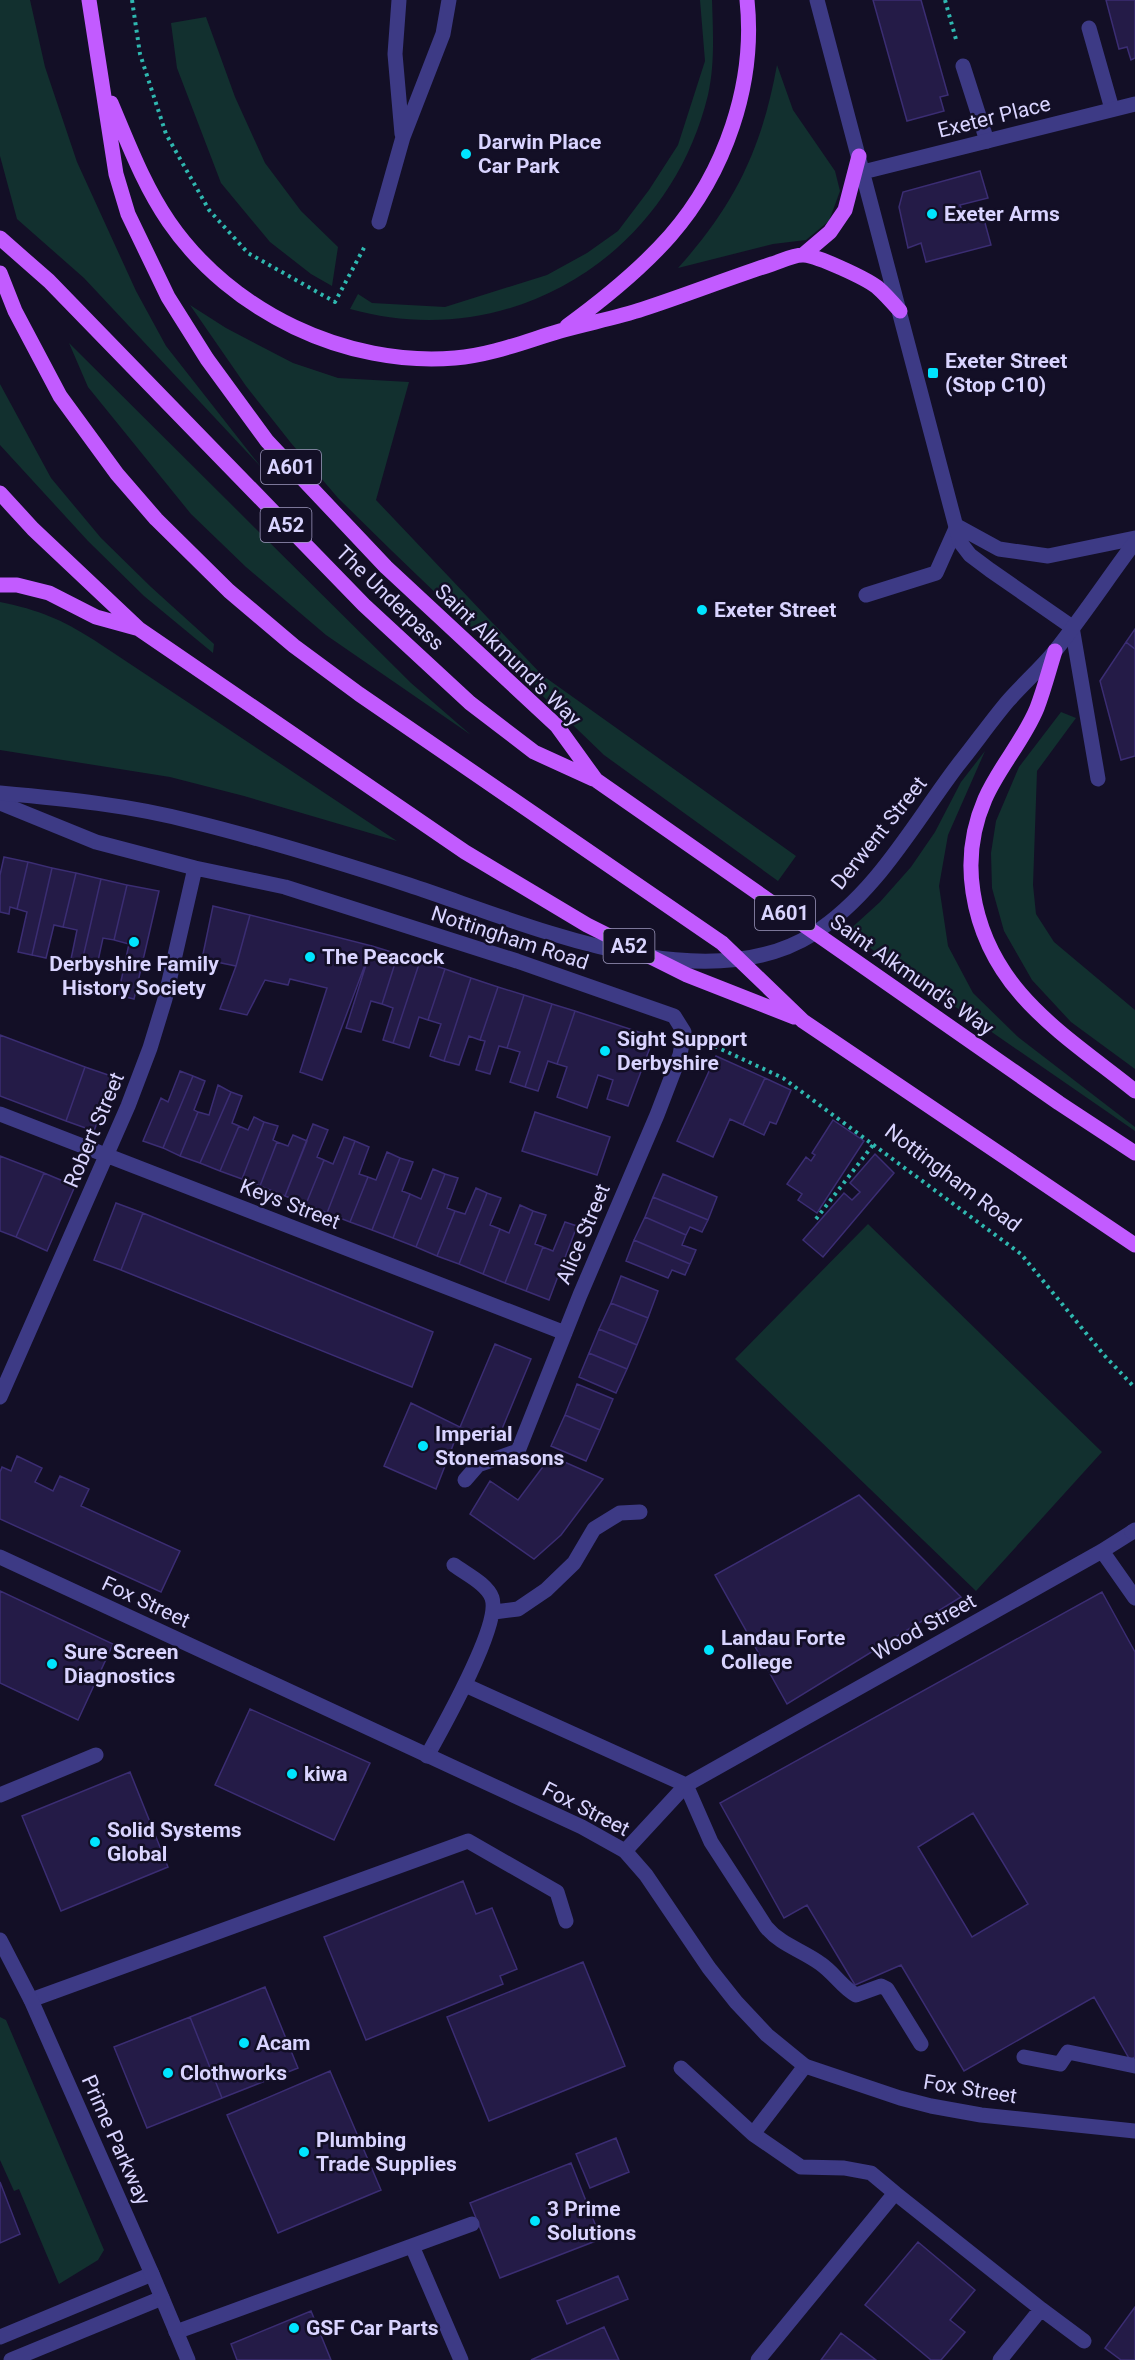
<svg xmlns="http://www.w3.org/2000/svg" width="1135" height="2360" font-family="Roboto,sans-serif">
  <rect width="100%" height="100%" fill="#130f26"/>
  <!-- green -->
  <path fill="#12302f" d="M0 0H30L45 67 77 162 136 291 166 346 261 467 84 278 17 219 0 156Z
    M700 0H712C713 32 715 64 708 95 669 256 511 354 350 309L358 294 372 303 445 307 547 275 587 253 618 231 649 190 678 145 705 61Z
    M206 17 235 97 265 163 301 211 338 247 332 286 311 274 270 242 221 183 177 68 171 23Z
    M777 65 793 110 835 171 840 191 829 221 806 240 773 244 678 268C735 205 762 148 777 65Z
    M190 305 226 328 293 363 338 378 409 382 376 500 542 675 796 856 778 881 604 755 392 551 338 498 291 443 246 386Z
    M69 343 411 683 471 735 326 635 246 567 191 514 88 387Z
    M0 384 51 478 101 538 151 587 214 644 213 653 144 596 88 541 0 445Z
    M0 602C39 610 61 619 94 640L397 841 244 796 170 777 0 750Z
    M1061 712 1076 718 1037 771 1033 885 1036 914 1054 942 1135 1010V1069L1071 1022 1032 980 1004 931 992 888 991 853 996 821 1019 767Z
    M985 751 948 835 939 886 948 946 973 993 1018 1037 1135 1127V1131L847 932 880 902 911 867 935 832 961 782Z
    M868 1224 1102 1452 976 1591 735 1359Z
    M0 2017 6 2020 104 2250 98 2260 59 2284 19 2189 14 2191 0 2160Z"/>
  <!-- building -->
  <path fill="#241b47" stroke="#3b2d73" stroke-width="1.5" fill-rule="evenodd" d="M873 0H921L948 95 940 97 944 111 907 121Z
    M1106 0H1135V58L1131 60 1127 47 1119 49Z
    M980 171 988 198 960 205 964 217 982 212 991 245 926 262 921 243 908 248 899 207 903 192Z
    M1135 629V649L1126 642Z
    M1126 642 1135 649V756L1121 760 1100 681Z
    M4 857 28 862 17 909 10 907 9 914 0 912V875Z
    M28 862 52 868 32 955 18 952 27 912 17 909Z
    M52 868 76 873 63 927 54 925 46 958 32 955Z
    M76 873 101 879 81 966 70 964 77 930 63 927Z
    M101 879 127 885 114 940 103 938 96 970 81 966Z
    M127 885 159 891 134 999 118 995 129 944 114 940Z
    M213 906 250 915 236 966 202 959Z
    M250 915 372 946 322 1080 300 1072 327 988 290 979 288 985 265 980 247 1015 220 1009 236 966Z
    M372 946 398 954 382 1004 371 1001 361 1032 346 1028Z
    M398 954 420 961 393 1043 383 1040 393 1008 382 1004Z
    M420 961 445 969 428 1020 419 1017 409 1048 393 1043Z
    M445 969 471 978 444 1061 430 1056 441 1024 428 1020Z
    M471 978 498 987 480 1040 469 1036 459 1065 444 1061Z
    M498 987 524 995 507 1048 499 1046 490 1074 476 1070 485 1041 480 1040Z
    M524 995 552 1004 525 1087 510 1082 520 1052 507 1048Z
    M552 1004 575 1011 557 1064 548 1061 538 1091 525 1087Z
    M575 1011 654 1037 628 1106 607 1099 613 1080 598 1075 587 1108 557 1097 567 1067 557 1064Z
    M0 1035 85 1067 66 1121 0 1096Z
    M716 1056 765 1078 743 1125 730 1119 713 1157 677 1141Z
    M85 1067 114 1077 94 1131 66 1121Z
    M180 1071 193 1076 163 1148 143 1141 161 1098 168 1102Z
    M193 1076 205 1081 194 1110 198 1112 180 1156 163 1148Z
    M765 1078 791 1090 776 1124 770 1122 764 1135 743 1125Z
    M218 1085 231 1092 200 1163 180 1156 198 1112 209 1115Z
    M231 1092 242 1096 232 1123 239 1126 220 1171 200 1163Z
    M535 1112 610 1137 597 1175 522 1151Z
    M254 1117 264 1122 242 1179 220 1171 239 1126 248 1130Z
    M833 1120 864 1141 817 1213 798 1200 802 1194 787 1184 806 1157 811 1161 815 1155 812 1153Z
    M264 1122 278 1126 273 1140 277 1142 260 1186 242 1179Z
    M313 1124 328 1130 317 1157 324 1160 306 1204 285 1196Z
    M293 1135 307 1141 285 1196 260 1186 277 1142 288 1146Z
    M344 1137 355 1141 327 1213 306 1204 324 1160 333 1164Z
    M355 1141 369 1147 359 1174 368 1177 350 1222 327 1213Z
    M387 1152 400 1158 372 1230 350 1222 368 1177 376 1180Z
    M875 1154 894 1173 823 1257 803 1240 844 1193 852 1200 860 1192 850 1183Z
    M0 1156 44 1173 16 1237 0 1231Z
    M400 1158 413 1162 402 1191 410 1194 393 1238 372 1230Z
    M433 1169 445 1174 416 1247 393 1238 410 1194 421 1199Z
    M44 1173 75 1186 47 1251 16 1237Z
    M445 1174 458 1178 447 1208 455 1211 437 1256 416 1247Z
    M663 1174 717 1197 708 1220 653 1197Z
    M476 1188 487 1193 459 1264 437 1256 455 1211 465 1214Z
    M487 1193 501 1198 490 1225 500 1229 483 1274 459 1264Z
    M653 1197 708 1220 702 1232 690 1227 686 1235 645 1217Z
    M116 1203 143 1213 121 1270 94 1260Z
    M520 1205 533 1211 505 1283 483 1274 500 1229 509 1233Z
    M533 1211 546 1215 535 1244 543 1247 526 1291 505 1283Z
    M143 1213 433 1332 412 1387 121 1270Z
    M645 1217 686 1235 682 1245 696 1250 690 1264 634 1240Z
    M565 1222 577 1226 549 1300 526 1291 543 1247 553 1251Z
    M634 1240 690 1264 685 1275 672 1270 668 1278 626 1261Z
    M621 1276 658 1291 648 1318 611 1303Z
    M611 1303 648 1318 637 1345 599 1329Z
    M599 1329 637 1345 627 1369 589 1353Z
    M495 1344 531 1359 497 1441 460 1427Z
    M589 1353 627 1369 616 1393 579 1377Z
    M577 1384 613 1399 600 1430 565 1415Z
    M411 1403 460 1427 436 1489 384 1466Z
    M565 1415 600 1430 586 1461 551 1446Z
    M17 1456 42 1468 35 1482 53 1491 60 1476 89 1489 81 1506 180 1551 161 1592 0 1519V1472L2 1467 11 1471Z
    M551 1456 603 1479 561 1535 534 1559 470 1514 490 1481 518 1500Z
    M859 1495 961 1597 787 1704 715 1575Z
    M0 1591 113 1644 78 1720 0 1683Z
    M1102 1592 1135 1652V2057L1130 2060 1094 1997 964 2071 901 1965 855 1985 807 1905 784 1918 720 1803ZM973 1813 1028 1904 972 1937 918 1847Z
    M250 1709 370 1763 334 1840 215 1785Z
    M130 1772 168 1867 61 1911 22 1816Z
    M463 1881 476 1914 492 1908 517 1969 500 1976 503 1984 366 2040 324 1937Z
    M583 1962 625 2066 489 2121 447 2017Z
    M265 1987 298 2068 222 2098 190 2017Z
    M190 2017 222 2098 147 2128 114 2047Z
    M330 2071 381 2190 278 2233 227 2115Z
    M616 2138 629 2172 590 2188 576 2154Z
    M571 2163 601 2239 500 2278 470 2203Z
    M0 2182 20 2234 0 2243Z
    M918 2242 975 2290 950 2320 965 2332 941 2360H931L865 2305Z
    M618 2276 628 2299 567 2324 557 2301Z
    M1135 2307V2360H1121L1105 2348Z
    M311 2311 331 2360H237L231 2344Z
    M604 2327 619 2360H531Z
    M841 2333 876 2360H821Z"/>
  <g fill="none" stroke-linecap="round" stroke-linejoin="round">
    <!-- path -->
    <path stroke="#2fb8b0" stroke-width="4" stroke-dasharray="3 4.5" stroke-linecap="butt" d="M132 0 140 54 166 134 209 210 248 253 335 302 366 244
      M945 0 957 43
      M708 1043 783 1078 1021 1254 1104 1355 1135 1388
      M816 1219 873 1145"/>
    <!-- service -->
    <path stroke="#3d3a85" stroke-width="15" d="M399 0 395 54 402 134
      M1089 28 1112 109
      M963 66 987 141
      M379 222 403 137 443 34 449 0
      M866 595 936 573 957 526
      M1072 627 1098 779
      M465 1480 478 1465 518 1451
      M1102 1551 1135 1598
      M494 1612 518 1609 546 1590 574 1563 594 1529 620 1513 640 1512
      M465 1685 686 1785 711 1842 766 1927C781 1945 802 1950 821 1964 834 1973 842 1987 856 1995L881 1986 887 1989 921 2044
      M427 1756C442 1729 501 1624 492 1598 487 1584 466 1574 454 1565
      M0 1795 96 1755
      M625 1851 686 1785 1102 1551 1132 1532
      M31 2000 468 1841 557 1892 566 1921
      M1024 2057 1060 2064 1068 2052 1135 2066
      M681 2068 753 2134
      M895 2193 1041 2309 1000 2360
      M412 2246 461 2360
      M1041 2309 1084 2341
      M176 2332 472 2224
      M0 2337 152 2274
      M11 2360 162 2298
      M758 2360 895 2193 871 2173 844 2168 801 2167 753 2134 805 2066"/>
    <!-- minor -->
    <path stroke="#3d3a85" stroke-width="15" d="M817 0 960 542 970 555 990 570 1072 627
      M863 172 1135 104
      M957 526 999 549 1048 556 1135 538
      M0 803 96 842 195 868 285 887 517 961 674 1016 684 1032 680 1055 657 1115 580 1295 518 1451
      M0 1114 565 1333
      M0 1397 128 1106 150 1048 165 999 195 868
      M1132 1532 1135 1530
      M0 1557 582 1827 625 1851 646 1875 709 1968 736 2002 767 2035 805 2066 900 2098 931 2106 981 2115 1135 2131
      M0 1940 31 2000 152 2274 188 2360"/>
    <!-- tertiary -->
    <path stroke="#3d3a85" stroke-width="15" d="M0 793C66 799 130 805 194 822 267 840 338 862 409 885 522 922 702 1004 813 934 876 894 914 823 958 765 975 744 991 721 1008 701 1023 684 1040 669 1055 651 1083 616 1108 578 1135 542"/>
    <!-- primary -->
    <path stroke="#c25bff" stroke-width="15" d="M89 0 116 174 128 214 168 297 207 359 267 441 386 567 557 726 596 780 1059 1103 1135 1153
      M111 103C128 143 144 186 169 222 231 312 346 367 455 358 492 355 526 341 560 331 588 323 616 318 643 309 686 295 729 278 772 264 781 261 795 254 804 255 818 256 865 278 877 287 885 294 893 303 900 311
      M0 238 49 281 364 605 470 703 534 752 593 779
      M803 255 830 232 845 210 859 156
      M0 273 15 311 60 396 117 474 156 519 229 591 294 646 359 694 722 943 803 1021 1135 1245
      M567 326C604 299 640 270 670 236 725 173 756 84 747 0
      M0 493 33 529 139 629 465 852 587 925 687 975 794 1017
      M0 585H17L49 593 96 617 136 628
      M1055 651C1049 670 1044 690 1037 708 1024 740 999 767 985 799 972 829 968 860 973 892 988 991 1064 1034 1135 1091"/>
  </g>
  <!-- markers -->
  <g fill="#00e5ff" stroke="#130f26" stroke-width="2">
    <circle cx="466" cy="154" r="6"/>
    <circle cx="932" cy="214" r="6"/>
    <rect x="927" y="367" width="12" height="12" rx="3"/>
    <circle cx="702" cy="610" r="6"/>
    <circle cx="134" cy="942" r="6"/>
    <circle cx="310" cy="957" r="6"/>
    <circle cx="605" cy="1051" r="6"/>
    <circle cx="423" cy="1446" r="6"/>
    <circle cx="709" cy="1650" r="6"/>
    <circle cx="52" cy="1664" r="6"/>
    <circle cx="292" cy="1774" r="6"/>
    <circle cx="95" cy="1842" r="6"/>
    <circle cx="244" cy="2043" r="6"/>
    <circle cx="168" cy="2073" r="6"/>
    <circle cx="304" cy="2152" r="6"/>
    <circle cx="535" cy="2221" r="6"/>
    <circle cx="294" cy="2328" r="6"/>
  </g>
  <g text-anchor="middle" stroke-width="5" stroke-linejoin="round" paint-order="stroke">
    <!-- shield labels -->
    <g fill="#130f26" stroke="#9e99be" stroke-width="1.5">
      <rect x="261" y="450" width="60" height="34" rx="4.5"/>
      <rect x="260.5" y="508" width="51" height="34" rx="4.5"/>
      <rect x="755" y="896" width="60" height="34" rx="4.5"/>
      <rect x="603.5" y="929" width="51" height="34" rx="4.5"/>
    </g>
    <g font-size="20" font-weight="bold" fill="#d9d4ff">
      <text x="291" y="474">A601</text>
      <text x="286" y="532">A52</text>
      <text x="785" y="920">A601</text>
      <text x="629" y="953">A52</text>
    </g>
    <!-- street labels -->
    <g font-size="21" fill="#d9d4ff" stroke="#130f26">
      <text transform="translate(994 117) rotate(-14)" y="7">Exeter Place</text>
      <text transform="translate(390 598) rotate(44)" y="7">The Underpass</text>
      <text transform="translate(508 655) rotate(44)" y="7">Saint Alkmund's Way</text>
      <text transform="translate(879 833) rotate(-51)" y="7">Derwent Street</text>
      <text transform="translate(510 938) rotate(18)" y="7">Nottingham Road</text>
      <text transform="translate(912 975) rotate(35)" y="7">Saint Alkmund's Way</text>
      <text transform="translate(94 1130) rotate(-67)" y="7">Robert Street</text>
      <text transform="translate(953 1178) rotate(37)" y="7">Nottingham Road</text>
      <text transform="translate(290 1204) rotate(21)" y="7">Keys Street</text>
      <text transform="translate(583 1234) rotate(-67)" y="7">Alice Street</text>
      <text transform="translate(146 1602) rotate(25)" y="7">Fox Street</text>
      <text transform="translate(924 1627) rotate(-29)" y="7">Wood Street</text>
      <text transform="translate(586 1809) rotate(27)" y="7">Fox Street</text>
      <text transform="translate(970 2089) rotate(9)" y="7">Fox Street</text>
      <text transform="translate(116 2140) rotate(66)" y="7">Prime Parkway</text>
    </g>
    <!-- poi labels -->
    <g font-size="21" font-weight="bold" fill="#d9d4ff" stroke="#130f26" text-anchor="start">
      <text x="478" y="149">Darwin Place<tspan x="478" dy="24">Car Park</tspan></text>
      <text x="944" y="221">Exeter Arms</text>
      <text x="945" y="368">Exeter Street<tspan x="945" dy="24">(Stop C10)</tspan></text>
      <text x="714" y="617">Exeter Street</text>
      <text x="322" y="964">The Peacock</text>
      <text x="134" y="971" text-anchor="middle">Derbyshire Family<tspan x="134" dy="24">History Society</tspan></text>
      <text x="617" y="1046">Sight Support<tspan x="617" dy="24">Derbyshire</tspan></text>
      <text x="435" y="1441">Imperial<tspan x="435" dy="24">Stonemasons</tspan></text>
      <text x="721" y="1645">Landau Forte<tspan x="721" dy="24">College</tspan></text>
      <text x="64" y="1659">Sure Screen<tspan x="64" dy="24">Diagnostics</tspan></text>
      <text x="304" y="1781">kiwa</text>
      <text x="107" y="1837">Solid Systems<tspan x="107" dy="24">Global</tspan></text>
      <text x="256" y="2050">Acam</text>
      <text x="180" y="2080">Clothworks</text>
      <text x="316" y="2147">Plumbing<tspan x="316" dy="24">Trade Supplies</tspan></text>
      <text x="547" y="2216">3 Prime<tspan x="547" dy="24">Solutions</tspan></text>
      <text x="306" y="2335">GSF Car Parts</text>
    </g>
  </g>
</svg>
